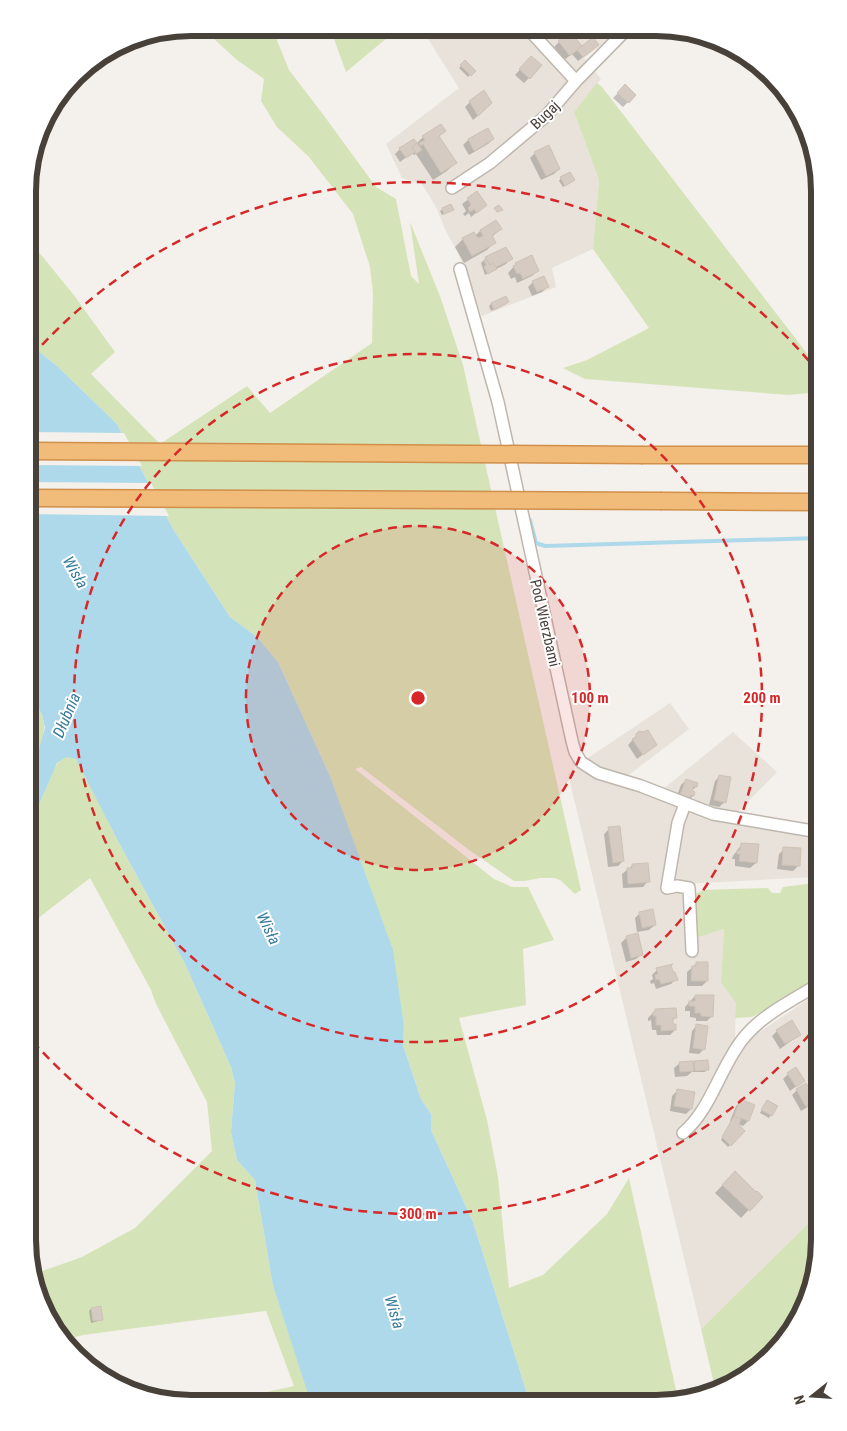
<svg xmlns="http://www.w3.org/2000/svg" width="847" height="1431" font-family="'Roboto Condensed',sans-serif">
  <rect width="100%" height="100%" fill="#f4f0eb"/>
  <!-- residential -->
  <path fill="#e8e2da" d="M421 28 617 29 603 44 584 58 601 79 574 112 599 180 593 249 552 268 556 287 482 316 474 298 459 255 446 231 435 205 422 184 402 178 386 144 459 88Z
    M670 703 689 729 625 778 662 790 733 732 777 772 739 811 731 823 819 838 816 877 682 884 686 941 724 929 721 983 736 1003 735 1039 755 1035 819 992V1213L701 1329 568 774 585 760Z"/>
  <!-- green -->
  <path fill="#d5e4b8" d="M202 28H267L276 38 289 70 322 113 376 187 396 199 411 276 419 284 410 222 440 296 463 365 581 890 575 894 560 880 554 878H540L525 881H514L469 850 361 767 355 769 494 879 512 887H528L554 940 523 949 526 1005 459 1018 487 1120 498 1177 509 1288 543 1275 607 1214 629 1178 678 1399 656 1403H530L473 1222 431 1130V1114L421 1099 403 1045 404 1026 392 950 330 776 278 662 257 637 230 617 173 529 117 424 57 366 36 349 29 338V240L73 294 115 352 91 374 160 444 247 386 270 413 372 343 373 293 370 267 353 214 309 157 277 127 261 101 264 79 237 60Z
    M330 28H399L346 72Z
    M597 83 602 87 819 369V392L788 395 585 379 563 368 587 360 649 328 593 249 599 180 574 112Z
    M28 686C33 697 40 708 43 719 48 736 35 759 28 775 28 768 27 760 28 754 32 740 42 728 28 716Z
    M66 756 76 759 79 762 119 843 185 964 231 1067 235 1083 231 1132 237 1160 255 1180 273 1286 312 1403 220 1402 294 1386 266 1311 83 1335 68 1339 40 1302 34 1274 82 1257 135 1228 212 1151 207 1102 156 1004 151 990 90 878 28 926V830L55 767 61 759Z
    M819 849V979L785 1000 752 1017 735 1018 736 1003 721 983 724 929 696 938 694 895 703 890 768 888 772 893H780L783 887 814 883Z
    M819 1213V1251L807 1302 786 1339 716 1392 701 1329Z"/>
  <!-- water -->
  <path fill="#aed9ea" d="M29 338 36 349 57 366 117 424 173 529 230 617 257 637 278 662 330 776 393 950 404 1026 403 1045 421 1099 431 1114V1130L473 1222 530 1403H311L273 1286 255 1180 237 1160 231 1132 235 1083 231 1067 185 964 119 843 76 759 66 757 57 763 28 830V775L38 752 45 728 42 715 28 686Z"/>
  <!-- pier -->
  <path fill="#f4f0eb" d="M29 432 124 433 142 466 28 465Z
    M28 482 151 483 169 516 28 514Z"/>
  <!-- shadow -->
  <path fill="#0003" d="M434 28H443L431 39 427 35Z
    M593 29H611L601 38Z
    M559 42 582 48 592 50 578 61 572 54 564 60 554 47Z
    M465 62 474 71 468 77 459 68Z
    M526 63 529 78 524 83 515 75Z
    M625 86 635 95 623 107 613 98Z
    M470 102 486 109 473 120 465 107Z
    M487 129 493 139 488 144 469 155 463 145 468 140Z
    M444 131 438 137 455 163 447 171 433 180 416 154 414 155 412 153 400 162 395 154 400 149 416 144 423 137Z
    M535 153 559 169 554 174 541 180 530 158Z
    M561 178 571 182 563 187 559 181Z
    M477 193 486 205 471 217 469 213 465 216 463 214 466 211 462 204Z
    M443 209 453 210 442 215 440 211Z
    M496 222 500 229 492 237 495 242 487 250 464 263 455 247 463 239 475 236 480 231Z
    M486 258H511L506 264 485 275 481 263Z
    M516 264 537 271 532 276 517 283 515 277 511 279 508 273Z
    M533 282 547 287 542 292 532 296 528 287Z
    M506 297 508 302 506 304 491 311 489 306 491 304Z
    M638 734 656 745 637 759 628 745Z
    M720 776 725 802 719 807 709 805 715 781Z
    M686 780 696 787 690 792 693 793V796L687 801H675L681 785Z
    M609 829 623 861 618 866 608 867 604 834Z
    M742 844 756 863 750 868 735 866V859H732L733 856Z
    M784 849 798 866 793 871 777 869 779 854Z
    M633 865 648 881 643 887 623 888 622 874Z
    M640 913 655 925 649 930 637 932 635 918Z
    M637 935 642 954 636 959 626 962 621 943 626 938Z
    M697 963 707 981 702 986H687V972Z
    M657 970 676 979 671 984 656 989 654 983 651 984 650 981 653 979 652 975Z
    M695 996 712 1016 707 1021H696V1018L690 1017V1011H685V1007Z
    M819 1009V1032L816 1034 810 1024 816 1019 817 1011Z
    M656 1010 676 1017 672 1021 675 1030 670 1035H657L656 1030H652L651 1020 648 1021V1018Z
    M697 1025 704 1049 699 1054 689 1053 692 1031Z
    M777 1031 799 1035 780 1049 772 1036Z
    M694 1062 707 1069 705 1072H693V1071L687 1076 675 1077 674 1068 680 1063 692 1064Z
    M788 1074 803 1081 790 1091 783 1079Z
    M819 1083V1100L801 1111 792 1095 797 1090H808Z
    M677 1091 691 1109 686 1114 670 1111 672 1096Z
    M741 1101 753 1105 748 1121 743 1126 735 1123 743 1131 728 1147 721 1140 731 1121H730L736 1106Z
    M765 1104 776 1107 769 1118 760 1113Z
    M735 1172 751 1189 761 1197 741 1218 715 1193Z
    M91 1309 102 1319 99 1321 91 1323 89 1311Z"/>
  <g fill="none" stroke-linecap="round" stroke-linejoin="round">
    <!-- stream -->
    <path stroke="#aed9ea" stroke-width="4" d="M530 520 536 543 545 546 819 538"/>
  </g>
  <!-- building -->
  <path fill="#d5cbc2" stroke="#cfc2b5" d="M432 28H444L437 35Z
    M603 29H613L607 34Z
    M570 32 582 46 570 56 558 41Z
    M593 37 599 45 583 57 577 50Z
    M531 56 542 65 530 79 519 69Z
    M465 60 476 71 471 76 460 65Z
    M625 84 636 95 629 103 617 93Z
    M484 90 492 103 478 116 469 101Z
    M441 124 446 131 439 136 457 163 441 173 423 144 421 146 419 143 425 140 422 136Z
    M488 128 494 139 474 151 468 139Z
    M414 139 417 143 412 147 415 152 406 158 399 148Z
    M417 143 422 150 416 154 412 147Z
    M549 145 560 169 546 176 534 152Z
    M570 172 575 180 565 186 560 177Z
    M477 191 487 205 477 213 474 209 470 212 468 208 471 205 467 198Z
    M451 204 454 210 444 214 442 208Z
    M499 205 503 210 497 212 494 208Z
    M496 220 502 229 492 235 496 243 472 256 462 238 474 232 478 238 483 236 480 230Z
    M506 247 513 259 496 267 493 263 490 265 485 257Z
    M532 255 539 271 523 279 520 273 517 274 513 266 516 265 515 263Z
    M486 259 490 265 493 263 497 269 488 274 484 267 486 265 484 260Z
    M544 276 549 287 537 292 532 281Z
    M506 296 509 302 494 310 491 303Z
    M648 730 657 745 643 755 632 739 636 737V734L639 731 643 732Z
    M719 775 731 777 726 803 714 800Z
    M686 779 698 783 697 787 694 786 692 791 695 792 694 796 691 795 689 799 680 795Z
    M620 826 624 861 613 863 608 827Z
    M741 843 759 844 757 863 739 861 740 854H737V850H740Z
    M783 847 801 848 800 866 782 865Z
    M648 863 650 882 628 884 627 868H632V864Z
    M653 909 656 925 642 928 639 912Z
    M638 933 643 955 631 958 626 936Z
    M696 962H708V981H691L692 966H696Z
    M673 964 671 965 673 972H675L678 980 661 984 659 979 656 980 655 975 658 974 656 968Z
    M695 995H714L713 1017 701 1016V1013H695V1006H689V1001H695Z
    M676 1008 677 1018H673V1024H676V1030L661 1031V1025H656V1016H653V1012H655V1009Z
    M792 1020 801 1035 785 1044 776 1030Z
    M696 1024 708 1026 705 1050 693 1048Z
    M708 1060 709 1070 695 1071 694 1061Z
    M693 1061 694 1071 680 1072 679 1062Z
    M796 1067 805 1081 796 1087 787 1073Z
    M819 1082V1099L806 1107 796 1089 806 1083 809 1088Z
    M677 1089 695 1092 692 1109 674 1106Z
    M740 1099 755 1105 749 1121 734 1116Z
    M767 1100 778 1106 772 1116 761 1110Z
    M734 1116 741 1119 739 1125 745 1131 731 1146 722 1137Z
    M735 1171 756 1192 757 1191 763 1197 750 1211 722 1185Z
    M101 1306 103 1320 93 1321 91 1308Z"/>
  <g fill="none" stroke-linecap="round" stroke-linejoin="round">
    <defs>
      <path id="minor" d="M529 29 531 32 576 81
        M452 188 490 163 546 116 576 81 627 29
        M460 269 498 402 572 741 575 752 581 762 598 773 641 786 713 814 819 832
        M685 804 678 823 667 888 677 886 689 888 692 951
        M683 1133C711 1109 719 1070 742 1040 761 1015 793 1000 819 984"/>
      <path id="highway" d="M643 455H819
        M662 501 819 502"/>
    </defs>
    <!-- minor casing -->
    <use href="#minor" stroke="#bfb7ae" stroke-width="14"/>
    <!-- highway casing -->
    <use href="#highway" stroke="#d08f4a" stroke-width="19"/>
    <!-- minor -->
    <use href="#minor" stroke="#fff" stroke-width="11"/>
    <!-- highway -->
    <use href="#highway" stroke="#f1bb7a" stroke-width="16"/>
    <defs>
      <path id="highway-bridge" d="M29 451 643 455
        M28 498 662 501"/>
    </defs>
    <!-- highway-bridge casing -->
    <use href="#highway-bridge" stroke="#d08f4a" stroke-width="19" stroke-linecap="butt"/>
    <!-- highway-bridge -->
    <use href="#highway-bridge" stroke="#f1bb7a" stroke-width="16"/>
  </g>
  <!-- distance rings -->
  <circle cx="418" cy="698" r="172" fill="#d62828" fill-opacity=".12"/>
  <g fill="none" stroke="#d62828" stroke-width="2.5" stroke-dasharray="9 6">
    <circle cx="418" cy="698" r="172"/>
    <circle cx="418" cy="698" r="344"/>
    <path d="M819 1023A516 516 0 0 1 29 1037M32 356A516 516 0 0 1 819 373"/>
  </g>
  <g text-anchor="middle" stroke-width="4" stroke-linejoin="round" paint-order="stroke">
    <!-- street labels -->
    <g font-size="15" fill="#48413a" stroke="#fff">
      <text transform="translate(545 115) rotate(-44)" y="5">Bugaj</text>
      <text transform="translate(545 623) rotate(77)" y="5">Pod Wierzbami</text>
    </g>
    <!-- water labels -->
    <g font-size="16" font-style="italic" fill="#387c9c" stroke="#fff">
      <text transform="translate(76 572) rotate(60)" y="6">Wisła</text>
      <text transform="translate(66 715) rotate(-67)" y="6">Dłubnia</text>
      <text transform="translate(269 928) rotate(64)" y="6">Wisła</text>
      <text transform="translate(395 1312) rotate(73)" y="6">Wisła</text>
    </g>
  </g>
  <!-- crop -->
  <path d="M0 0H847V1431H0ZM191 36H656A155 155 0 0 1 811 191V1240A155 155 0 0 1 656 1395H191A155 155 0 0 1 36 1240V191A155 155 0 0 1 191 36Z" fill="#fff" fill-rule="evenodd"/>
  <path fill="none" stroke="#48413a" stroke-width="6" d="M191 36H656A155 155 0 0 1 811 191V1240A155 155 0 0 1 656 1395H191A155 155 0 0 1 36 1240V191A155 155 0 0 1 191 36Z"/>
  <circle cx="418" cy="698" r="8" fill="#d62828" stroke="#fff" stroke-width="2.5"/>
  <g font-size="15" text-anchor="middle" font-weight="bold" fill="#d62828" stroke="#fff" stroke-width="4" stroke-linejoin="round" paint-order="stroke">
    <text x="590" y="703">100 m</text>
    <text x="762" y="703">200 m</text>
    <text x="418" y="1219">300 m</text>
  </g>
  <!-- north arrow -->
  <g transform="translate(812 1396) rotate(253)" stroke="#ffffff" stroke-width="4" paint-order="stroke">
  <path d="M0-4L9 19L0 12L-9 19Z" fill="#48413a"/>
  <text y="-8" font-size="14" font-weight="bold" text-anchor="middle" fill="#48413a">N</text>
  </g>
</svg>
